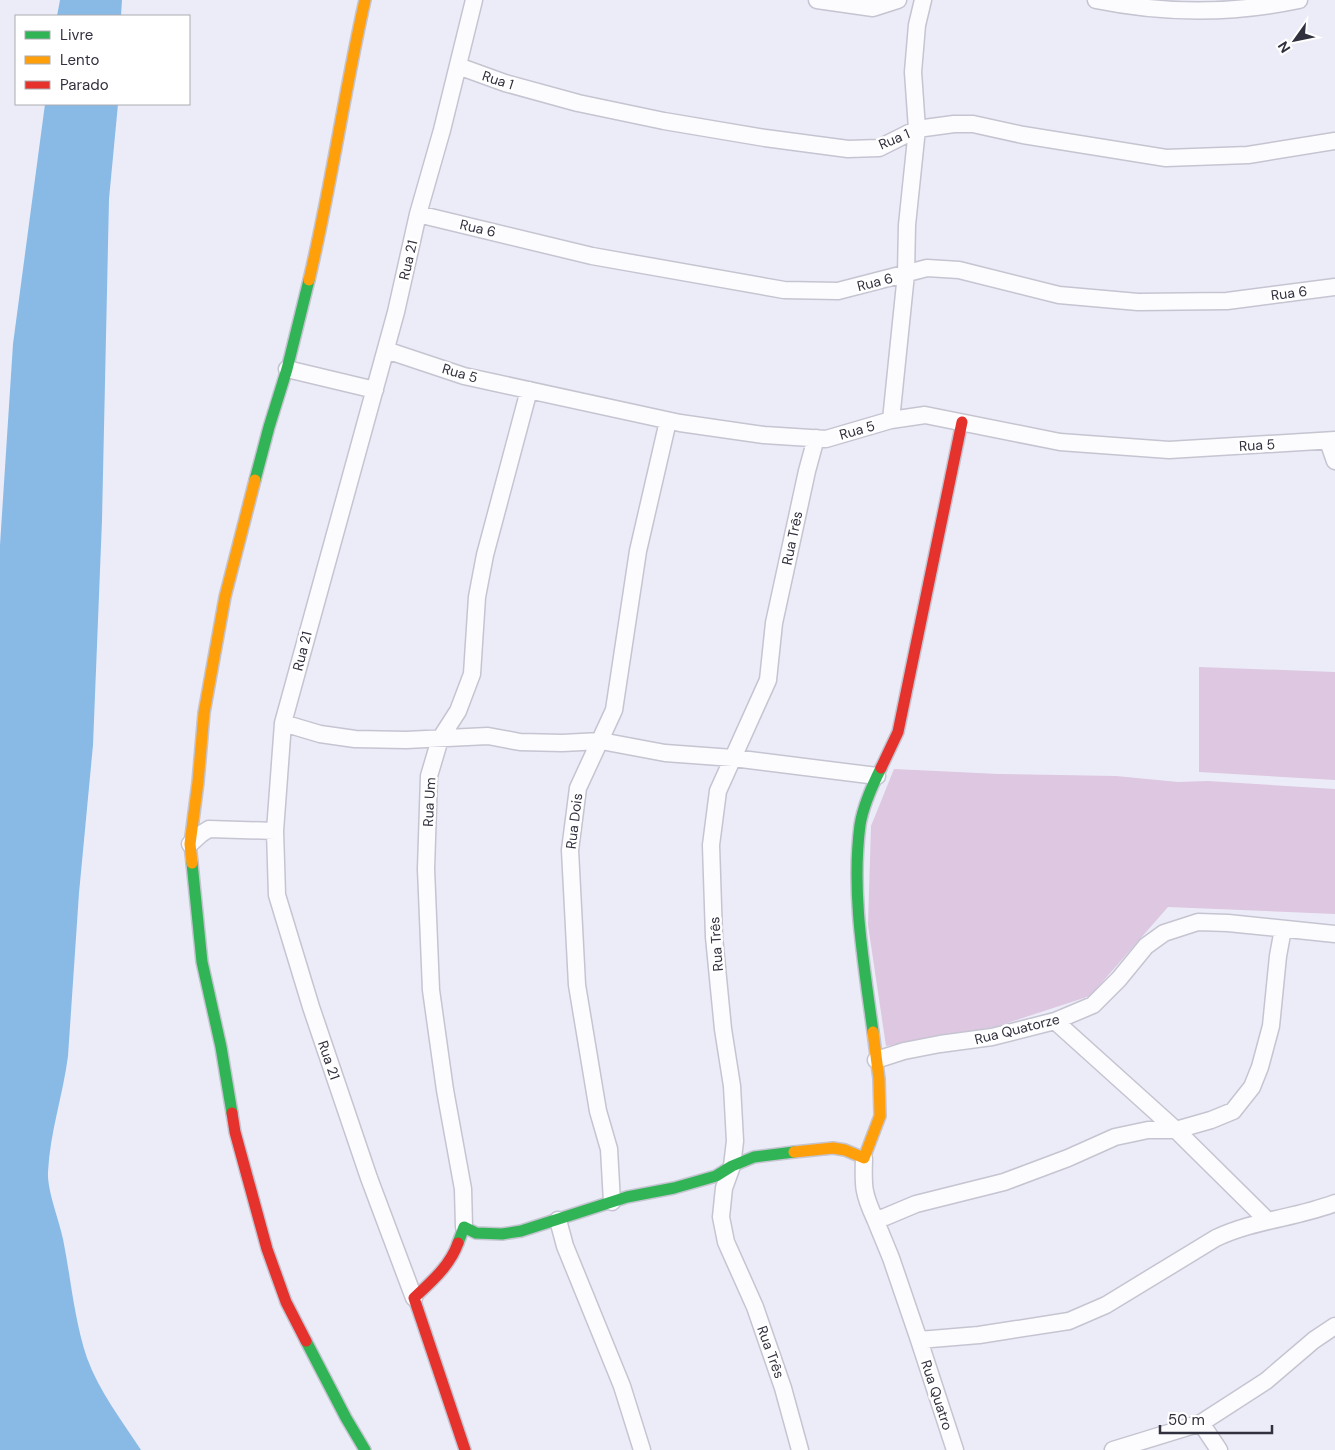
<svg xmlns="http://www.w3.org/2000/svg" width="1335" height="1450" font-family="'DM Sans',sans-serif">
  <rect width="100%" height="100%" fill="#ececf8"/>
  <!-- green -->
  <path fill="#ddc7e1" d="M1199 667 1335 672V780L1199 772Z
    M894 769 999 774 1116 776 1178 782 1208 781 1335 789V914L1168 907 1090 996 995 1027 886 1046 868 925 871 826Z"/>
  <!-- water -->
  <path fill="#88bae5" d="M60 0H122L121 16H57Z
    M45 104H118L109 199 102 520 93 745 79 893 68 1056C63 1095 50 1132 48 1172 47 1190 59 1220 63 1239 71 1279 74 1319 87 1358 99 1391 122 1421 141 1450H0V545L13 344Z"/>
  <g fill="none" stroke-linecap="round" stroke-linejoin="round">
    <defs>
      <path id="street" d="M817 0 873 8 898 0
        M1096 0C1164 14 1232 14 1299 0
        M458 66 505 83 578 103 664 121 765 138 848 149 879 148 917 129 954 124H973L1023 135 1166 158 1248 155 1335 141
        M418 214 592 256 784 290 838 291 927 268 959 270 1059 295 1138 302 1227 301 1335 287
        M386 350 464 376 680 423 764 435 826 439 891 420 925 415 1060 442 1169 450 1335 440
        M287 369 375 390
        M891 420 906 274 907 225 917 129 913 72 917 25 923 0
        M1328 441 1335 461
        M283 723 320 734 355 739 406 740 488 736 520 742 562 743 601 741 665 753 733 758 877 776
        M190 844 201 834 209 829 275 831
        M1283 929 1278 956 1271 1026 1260 1067 1252 1087 1233 1111 1211 1120 1176 1130H1148L1115 1137 1068 1158 1004 1182 916 1204 885 1217 875 1219 891 1258 919 1340 979 1335 1069 1321 1106 1305 1216 1238C1254 1220 1296 1218 1335 1203
        M1055 1021 1176 1130 1268 1221
        M876 1060 904 1051 940 1044 992 1037 1055 1021 1093 1005 1119 979 1146 946 1164 933 1198 922 1228 923 1335 934
        M864 1158C863 1186 863 1193 875 1219
        M612 1202 609 1149 598 1111 577 985 570 850 578 788 614 710 638 551 668 421
        M558 1220 565 1246 622 1386 642 1450
        M464 1227 463 1189 445 1090 431 990 426 869 429 776 440 739 458 711 472 674 477 597 485 555 529 390
        M414 1298 369 1178 311 1007 277 895 275 831 283 723 396 312 418 214 442 130 474 0
        M919 1340 955 1450
        M1201 1423 1219 1450
        M800 1450 783 1388 755 1307 726 1242 721 1217 724 1188 732 1166 735 1141 732 1086 723 1029 714 937 711 845 718 791 768 680 774 623 807 471 816 438
        M1113 1450 1201 1423 1266 1381 1314 1340 1335 1326"/>
      <path id="fast" d="M255 480 269 427 287 369 309 280
        M192 863 202 962 221 1047 232 1113
        M873 1032C864 964 851 894 860 825 863 806 872 786 881 768
        M458 1243 464 1227 476 1233 502 1234 521 1231 627 1197 674 1188 716 1176 732 1166 754 1157 794 1152
        M306 1341 346 1418 365 1450"/>
      <path id="slow" d="M309 280C331 188 344 93 365 0
        M192 863 190 844 198 782 204 713 225 597 255 480
        M794 1152 833 1148 845 1150 864 1158 880 1116 879 1079 873 1032"/>
      <path id="jam" d="M881 768 898 732 962 422
        M232 1113 235 1132 267 1249 286 1302 306 1341
        M458 1243C450 1266 431 1282 414 1298L465 1450"/>
    </defs>
    <!-- street casing -->
    <use href="#street" stroke="#c5c4d1" stroke-width="19"/>
    <!-- fast casing -->
    <use href="#fast" stroke="#c5c4d1" stroke-width="14"/>
    <!-- slow casing -->
    <use href="#slow" stroke="#c5c4d1" stroke-width="14"/>
    <!-- jam casing -->
    <use href="#jam" stroke="#c5c4d1" stroke-width="14"/>
    <!-- street -->
    <use href="#street" stroke="#fcfcfe" stroke-width="16"/>
    <!-- fast -->
    <use href="#fast" stroke="#30b455" stroke-width="11"/>
    <!-- slow -->
    <use href="#slow" stroke="#ff9f0a" stroke-width="11"/>
    <!-- jam -->
    <use href="#jam" stroke="#e5322d" stroke-width="11"/>
  </g>
  <g text-anchor="middle" stroke-width="5" stroke-linejoin="round" paint-order="stroke">
    <!-- street labels -->
    <g font-size="14" fill="#30303e" stroke="#fff">
      <text transform="translate(498 80) rotate(18)" y="5">Rua 1</text>
      <text transform="translate(894 139) rotate(-23)" y="5">Rua 1</text>
      <text transform="translate(478 228) rotate(13)" y="5">Rua 6</text>
      <text transform="translate(408 260) rotate(-77)" y="5">Rua 21</text>
      <text transform="translate(875 282) rotate(-14)" y="5">Rua 6</text>
      <text transform="translate(1289 293) rotate(-7)" y="5">Rua 6</text>
      <text transform="translate(460 373) rotate(16)" y="5">Rua 5</text>
      <text transform="translate(857 430) rotate(-16)" y="5">Rua 5</text>
      <text transform="translate(1257 445) rotate(-3)" y="5">Rua 5</text>
      <text transform="translate(792 538) rotate(-78)" y="5">Rua Três</text>
      <text transform="translate(302 651) rotate(-76)" y="5">Rua 21</text>
      <text transform="translate(429 802) rotate(-87)" y="5">Rua Um</text>
      <text transform="translate(574 821) rotate(-83)" y="5">Rua Dois</text>
      <text transform="translate(716 944) rotate(-94)" y="5">Rua Três</text>
      <text transform="translate(1017 1029) rotate(-14)" y="5">Rua Quatorze</text>
      <text transform="translate(329 1060) rotate(71)" y="5">Rua 21</text>
      <text transform="translate(771 1352) rotate(70)" y="5">Rua Três</text>
      <text transform="translate(937 1395) rotate(72)" y="5">Rua Quatro</text>
    </g>
  </g>
  <!-- legend -->
  <rect x="15" y="15" width="175" height="90" fill="#ffffff" stroke="#acacb2"/>
  <rect x="25" y="31" width="25" height="8" fill="#30b455" stroke="#acacb2"/>
  <text x="60" y="40" font-size="15" fill="#30303e">Livre</text>
  <rect x="25" y="56" width="25" height="8" fill="#ff9f0a" stroke="#acacb2"/>
  <text x="60" y="65" font-size="15" fill="#30303e">Lento</text>
  <rect x="25" y="81" width="25" height="8" fill="#e5322d" stroke="#acacb2"/>
  <text x="60" y="90" font-size="15" fill="#30303e">Parado</text>
  <!-- north arrow -->
  <g transform="translate(1295 40) rotate(237)" stroke="#ffffff" stroke-width="4" paint-order="stroke">
  <path d="M0-4L9 19L0 12L-9 19Z" fill="#30303e"/>
  <text y="-8" font-size="14" font-weight="bold" text-anchor="middle" fill="#30303e">N</text>
  </g>
  <!-- scale -->
  <path d="M1160 1425v8h112v-8" fill="none" stroke="#30303e" stroke-width="2.5"/>
  <text x="1168" y="1425" font-size="15" fill="#30303e" stroke="#ffffff" stroke-width="4" paint-order="stroke">50 m</text>
</svg>
